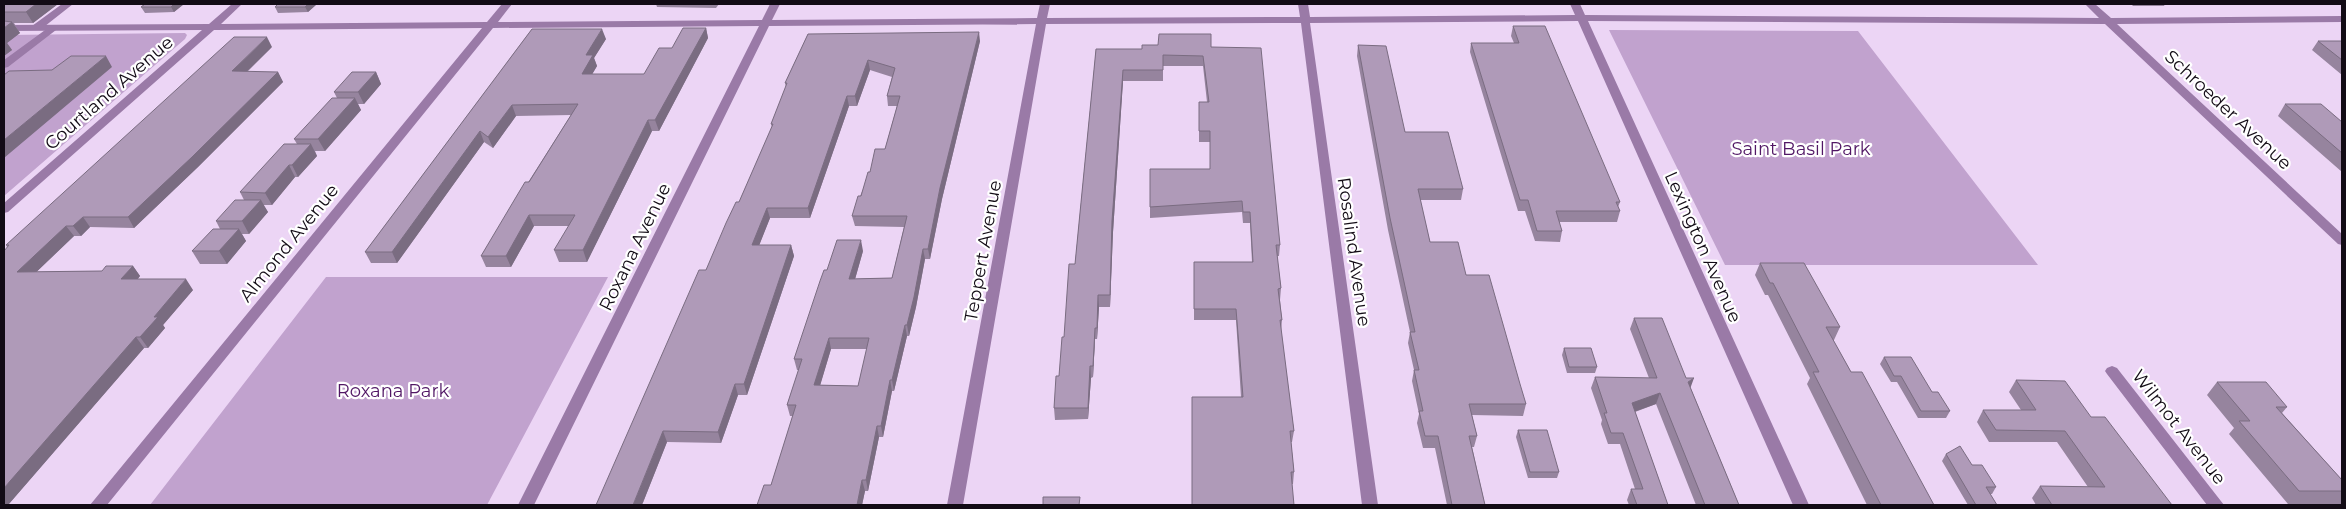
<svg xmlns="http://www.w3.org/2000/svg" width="2346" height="509" font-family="Montserrat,sans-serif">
  <rect width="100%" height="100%" fill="#ecd5f5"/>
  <!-- green -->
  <path fill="#c1a2ce" d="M1609 30 1858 31 2038 265H1725Z
    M185 33 187 35 185 39 4 196V35Z
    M326 277H608L487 505H150Z"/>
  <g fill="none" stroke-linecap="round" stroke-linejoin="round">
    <!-- lane -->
    <path fill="#9a7aa7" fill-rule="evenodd" d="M62 4H73L40 30H32V26Z
      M52 25 56 26V30L8 67 4 68V60Z"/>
    <!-- street -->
    <path fill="#9a7aa7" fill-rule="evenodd" d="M232 4H242L221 24 487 22 502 4H512L498 22 762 20 770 4H780L772 20 1037 18 1040 4H1050L1047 18 1300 17 1298 4H1308L1310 17 1575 15 1570 4H1580L1585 15 2099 18 2085 4H2095L2111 18 2342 16V22L2117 24 2342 234V245L2338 244 2105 24 1588 21 1809 505H1793L1578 21 1310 23 1378 505H1362L1301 23 1046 24 963 505H947L1036 24 769 26 534 505H518L759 26 493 28 107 505H90L482 28 214 30 8 212 4 213V203L202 30 4 31V25L209 24Z
      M2112 366 2117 368 2224 505H2207L2107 374 2105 371 2107 368Z"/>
  </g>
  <!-- wall -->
  <path fill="#96849e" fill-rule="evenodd" d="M4 4H58L33 23H14L20 33 7 43 12 50 4 56Z
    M145 4H184L174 12 145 13 141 7Z
    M278 4H317L308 12 278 13 275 7Z
    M656 4H719L716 8 657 7Z
    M1101 4H1128L1101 5Z
    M2131 4H2165L2164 6H2133Z
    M1513 26 1620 202 1618 207 1620 211 1617 222H1559L1562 231 1560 242 1535 241 1525 211H1518L1470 52 1471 43H1514L1511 36Z
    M706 28 708 38 659 131H652L587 262H559L554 250 569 226H534L511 267H486L481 256 571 115 516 116 493 148 484 142 397 263H371L365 252 532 29 606 39 594 58 597 66 592 74H644L672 48Z
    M808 34 980 41 942 199 930 259H925L916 307 909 336H907L894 391H892L883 437H879L868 491H865L862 505H757L771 485 793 416H790L787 405 799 370H797L794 359 827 270 863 251 855 279 892 278 904 227 855 226 852 216 870 172 885 149 897 106H888L887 96 892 77 870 70 857 106H849L810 218H770L759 245H791L794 256 747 395H738L721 443 667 442 642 505 706 270 739 202 772 127 771 124 786 87 785 83ZM831 349H867L858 386 820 385Z
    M2318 41H2342V75L2312 50Z
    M1358 45 1405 132 1463 189 1461 200H1420L1430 242 1466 275 1526 404 1523 416 1472 415 1477 436 1474 447H1472L1485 505H1447L1435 448H1423L1417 423 1419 414 1412 381 1414 370 1408 343 1410 332 1388 230 1357 56Z
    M272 47 247 72H278L283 82 198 167 134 228 90 227 81 236H74L36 272 102 271 133 266 140 276 138 279 193 290 163 325 165 328 148 348H144L8 505 7 247 6 245Z
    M1211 47 1280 245 1279 256H1277L1281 288 1280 300 1282 320 1281 331 1294 431 1292 442H1291L1294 472 1293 484H1292L1241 397 1236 320H1194V262H1252L1250 223H1243L1242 212 1150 218V169H1210V142H1199V102H1207L1203 66H1163V81H1123L1113 232 1110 307H1099L1097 339H1095L1093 377 1091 378 1088 419 1055 420 1054 408 1059 376 1075 264 1096 49H1142Z
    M376 72 381 84 364 104H358L361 110 325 151H315L317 156 298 177H295L272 205H263L268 212 249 234H242L246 241 227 264H200L192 251 220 229 216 221 244 200 240 192 297 144 294 139 337 98 334 92Z
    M2285 104 2342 122V172L2278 116Z
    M1760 263 1840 327 1834 340H1833L1851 372 1934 505H1867L1807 384 1810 378 1768 295H1765L1755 275Z
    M1634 318 1691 389 1739 505H1696L1656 404 1635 412 1668 505H1629L1627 500 1631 489H1635L1620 444H1608L1601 424 1602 420 1591 388 1595 377 1649 378 1630 329Z
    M1564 348 1597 367 1595 373H1567L1562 355Z
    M1884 357 1932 392 1950 411 1946 418H1918L1897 382H1891L1880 364Z
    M2016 380 2091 417 2172 505H2036L2032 498 2040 486 2088 487 2057 442H1989L1977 422 1983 410H2021L2009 392Z
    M2217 382 2287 407 2282 413 2342 480V503L2341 504H2288L2229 434 2234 428 2207 395Z
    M1518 430 1559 472 1557 478H1528L1516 437Z
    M1946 454 1972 465 1996 487 1992 494H1990L1997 505H1968L1942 461Z"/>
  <!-- shaded-wall -->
  <path fill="#7a6c81" d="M36 4H58L33 23 26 12Z
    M174 4H184L174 12 171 7Z
    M308 4H317L308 12 305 7Z
    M12 22 20 33 7 43 12 50 4 56V28Z
    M706 28 708 38 659 131 655 120Z
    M602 29 606 39 594 58 597 66 586 85 582 74 586 55Z
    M979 32 980 41 942 199 930 259 928 249 940 188Z
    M267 37 272 47 237 81 232 71Z
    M106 56 112 67 4 158V140Z
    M868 60 870 70 857 106 855 96Z
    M1123 70V81L1113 232 1110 307V295L1112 221Z
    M278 72 283 82 198 167 134 228 128 217Z
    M376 72 381 84 364 104 358 92Z
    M847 96 849 106 810 218 808 208Z
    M355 98 361 110 325 151 318 139Z
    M512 105 516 116 493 148 488 137Z
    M648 120 652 131 587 262 583 250Z
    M480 131 484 142 397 263 392 252Z
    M311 144 317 156 298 177 292 165Z
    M289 165 295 177 272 205 265 193Z
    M261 200 268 212 249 234 242 221Z
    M767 208 770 218 755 256 752 245Z
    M529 215 534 226 511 267 506 256Z
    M83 217 90 227 81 236 73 226Z
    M66 226 74 236 25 283 17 272Z
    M239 229 246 241 227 264 219 251Z
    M861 240 863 251 852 290 849 279Z
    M791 245 794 256 747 395 744 384Z
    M923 249 925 259 916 307 909 336 907 325Z
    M133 266 140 276 128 290 121 279Z
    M186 279 193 290 163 325 165 328 148 348 140 337 154 317Z
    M1098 295 1099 307 1097 339V328Z
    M905 325 907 336 894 391 892 380Z
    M1095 328V339L1093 377V366Z
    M136 337 144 348 8 505H4V488Z
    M829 338 831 349 817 396 814 385Z
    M1090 366 1091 378 1088 419V408Z
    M1694 378 1690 389 1688 382Z
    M890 380 892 391 883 437 881 426Z
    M735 384 738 395 721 443 718 432Z
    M1660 393 1656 404 1628 414 1632 403Z
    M877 426 879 437 868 491 866 480Z
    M663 431 667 442 642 505H633Z
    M862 480 865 491 862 505H857Z"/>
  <!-- building -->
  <path fill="#af9ab8" stroke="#7a6c81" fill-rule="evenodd" d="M4 4H36L26 12H4Z
    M145 4H174L171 7H141Z
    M278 4H308L305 7H275Z
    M4 21 12 22 4 28Z
    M1513 26H1545L1620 202H1616L1620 211H1556L1562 231H1537L1528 200H1520L1471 43H1519Z
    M683 28H706L655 120H648L583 250H554L575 215H529L506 256H481L525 182H529L578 104 512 105 488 137 480 131 392 252H365L532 29H602L586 55H593L582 74H644L659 48H672Z
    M979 32 940 188 928 249H923L914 297 907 325H905L892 380H890L881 426H877L866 480H862L857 505H757L764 485H771L796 405H787L802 359H794L820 281 824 270H827L837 240H861L849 279 892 278 907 216H852L858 196H861L868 172H870L875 149H885L900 96H887L895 68 868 60 855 96H847L808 208H767L752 245H791L744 384H735L718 432 663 431 633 505H596L699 270H706L726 223 736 202H739L773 124H771L787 83H785L808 34ZM829 338H869L858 386 814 385Z
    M1159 34H1211V47L1261 48 1280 245H1276L1281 288 1278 289 1282 320H1280L1294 431H1290L1294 472H1291L1294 505H1192V397H1243L1236 309H1194V262H1253L1250 212H1243L1242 201 1150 207V169H1210V131H1199V102H1209L1203 56 1163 55V70H1123L1112 221 1110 295H1098L1097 328H1095L1093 366H1090L1088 408H1054L1056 376H1059L1062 337H1064L1069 264H1075L1096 49H1142V45H1158Z
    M234 37H267L232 71 278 72 192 157 128 217H83L73 226H66L17 272 102 271 106 266H133L121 279H186L154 317H158L140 337H136L4 488V251L9 245H6Z
    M2318 41H2342V60Z
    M1358 45 1386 46 1405 132H1448L1463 189H1418L1430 242H1458L1466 275H1489L1520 384 1526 404H1469L1477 436H1469L1485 505H1452L1438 436H1425L1419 411H1423L1414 370H1419L1410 332H1415L1390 218Z
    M71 56H106L4 140V75L9 71 52 70Z
    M352 72H376L358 92H334Z
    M332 98H355L318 139H294Z
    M2285 104H2321L2342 122V153Z
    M284 144H311L292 165H289L265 193 240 192Z
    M235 200H261L242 221H216Z
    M213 229H239L219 251H192Z
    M1760 263H1804L1840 327H1826L1851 372H1862L1934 505H1881L1813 372H1819L1773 283H1770Z
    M1634 318H1662L1686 378H1694L1688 382 1739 505H1705L1660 393 1632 403 1668 505H1637L1631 489H1643L1623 433H1611L1604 413H1607L1595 377 1657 378Z
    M1564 348H1591L1597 367H1569Z
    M1884 357H1911L1932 392H1938L1950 411H1921L1901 376H1894Z
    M2016 380 2065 381 2091 417H2105L2172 505H2052L2040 486 2105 487 2065 431 1996 430 1983 410H2036Z
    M2217 382H2266L2287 407H2276L2342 480V491H2299L2239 421H2250Z
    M1518 430H1547L1559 472H1530Z
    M1960 446 1972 465H1982L1996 487H1986L1997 505H1976L1946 454Z
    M1043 497H1080L1079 505H1043Z"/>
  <g text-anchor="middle" stroke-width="4.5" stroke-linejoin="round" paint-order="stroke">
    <!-- street labels -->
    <g font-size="18" fill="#120b15" stroke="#fff">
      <text transform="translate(109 93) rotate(-41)" y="6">Courtland Avenue</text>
      <text transform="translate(2228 110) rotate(43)" y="6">Schroeder Avenue</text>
      <text transform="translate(289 243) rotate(-51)" y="6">Almond Avenue</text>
      <text transform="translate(635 247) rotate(-64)" y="6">Roxana Avenue</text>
      <text transform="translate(1703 247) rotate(66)" y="6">Lexington Avenue</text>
      <text transform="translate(983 251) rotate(-80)" y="6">Teppert Avenue</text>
      <text transform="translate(1354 252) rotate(82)" y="6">Rosalind Avenue</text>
      <text transform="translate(2179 427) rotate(52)" y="6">Wilmot Avenue</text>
    </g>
    <!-- park labels -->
    <g font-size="18" fill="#511765" stroke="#fff">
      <text x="1801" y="155">Saint Basil Park</text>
      <text x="393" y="397">Roxana Park</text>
    </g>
  </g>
  <!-- border -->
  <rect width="2346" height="509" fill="none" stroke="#120b15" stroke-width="10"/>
</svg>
